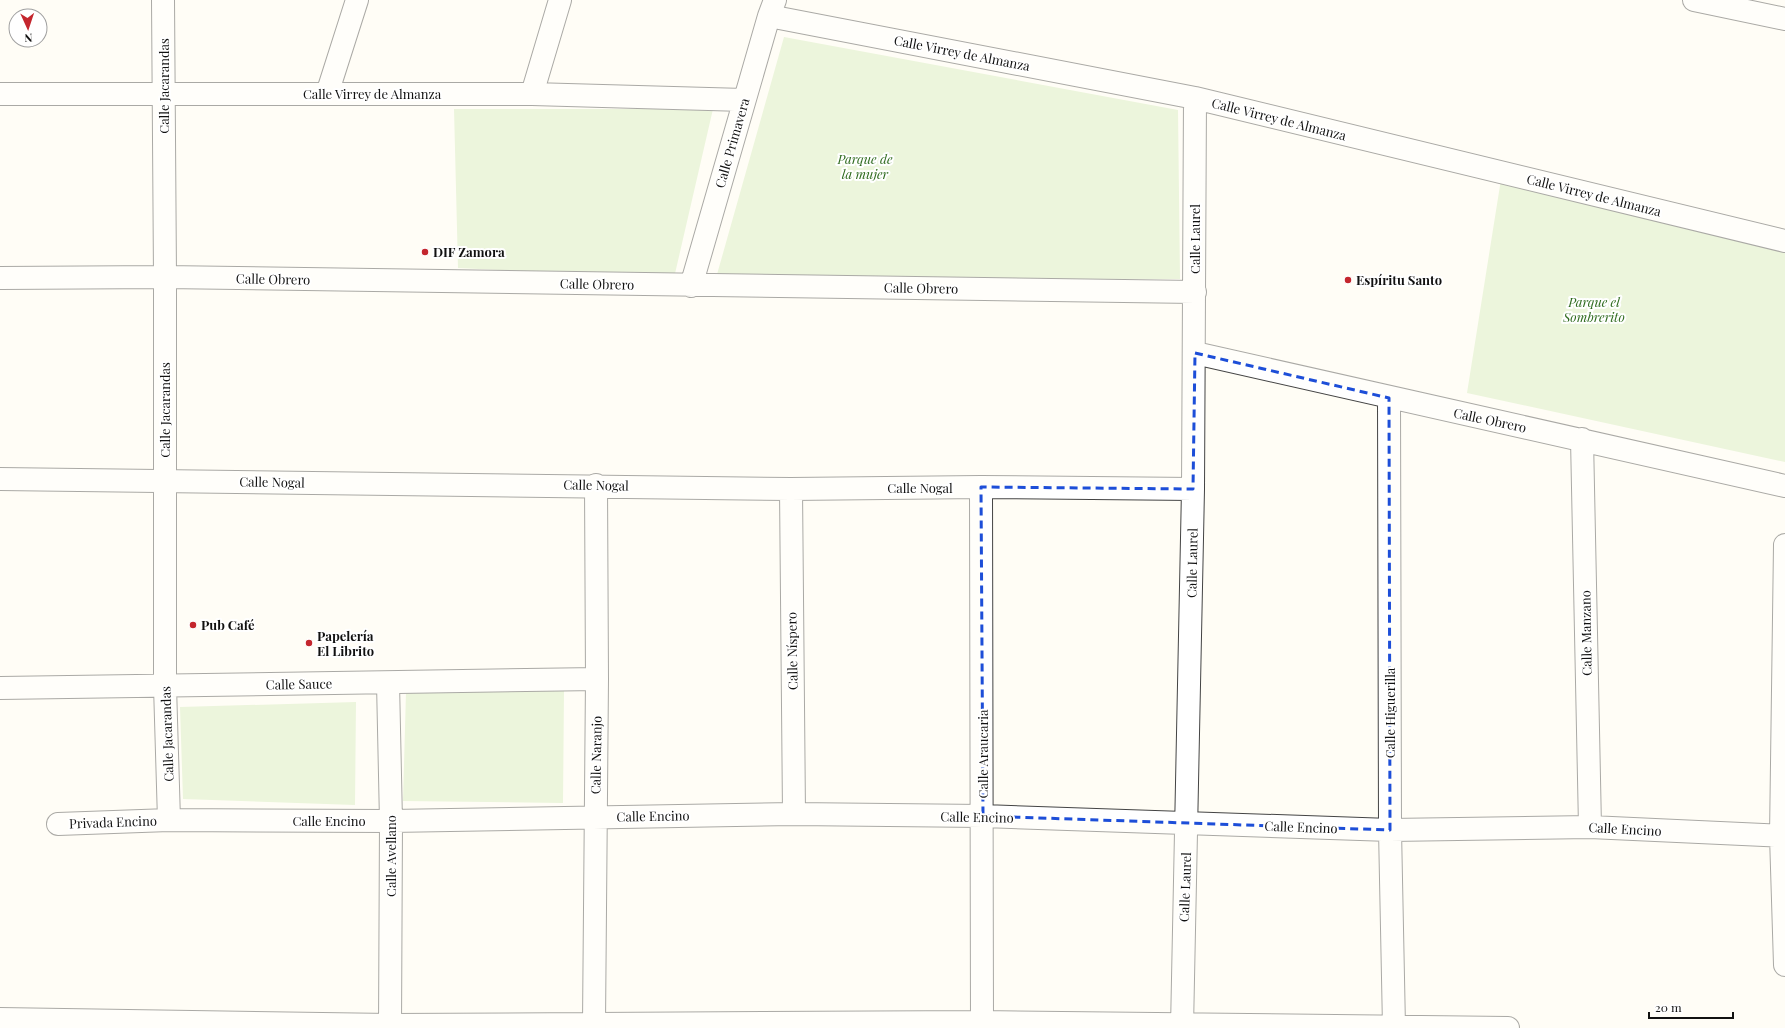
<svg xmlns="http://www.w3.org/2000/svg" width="1785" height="1028" font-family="'Playfair Display',serif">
  <rect width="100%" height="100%" fill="#fffdf5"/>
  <!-- green -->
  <path fill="#d5ebbd" d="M784 37 1178 110 1180 279 716 278Z
    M454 109H713L674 278 458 268Z
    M1502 173 1785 248V462L1467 393Z
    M564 691 563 803 403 801 406 692Z
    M356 702 355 805 183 799 180 707Z"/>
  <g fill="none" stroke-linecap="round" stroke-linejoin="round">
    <defs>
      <path id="street" d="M163 0 165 277V686L169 820
        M1694 0 1785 19
        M769 16 1195 98 1785 241
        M0 94H532L744 100
        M327 94 357 0
        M532 94 560 0
        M0 278 165 277 1195 292
        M691 286 769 16 775 0
        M1195 353 1785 486
        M1389 398 1390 830 1394 1027
        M1582 439 1590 827
        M0 479 791 489 981 487 1193 489
        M981 487 982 1022
        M791 489 794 814
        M1785 545 1781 836 1785 965
        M388 683 391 821 390 1028
        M0 688 597 679
        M58 824 169 820 391 821 794 814 983 816 1390 830 1590 827 1785 836
        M0 1019 390 1025 982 1022 1508 1028
        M594 1024 597 679 596 485
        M1182 1028 1193 489 1195 98"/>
    </defs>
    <!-- street casing -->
    <use href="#street" stroke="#444" stroke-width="24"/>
    <!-- street -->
    <use href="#street" stroke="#fff" stroke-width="22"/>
  </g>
  <!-- marked area -->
  <path d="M0 0H1785V1028H0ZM1195 353 1389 398 1390 830 983 816 981 487 1193 489Z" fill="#fffdf5" fill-opacity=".55" fill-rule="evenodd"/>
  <path fill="none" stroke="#1d4ed8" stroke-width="3" stroke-dasharray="8 5" stroke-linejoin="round" d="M1195 353 1389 398 1390 830 983 816 981 487 1193 489Z"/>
  <!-- markers -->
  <g fill="#c4262e" stroke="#fff" stroke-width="1.5">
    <circle cx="425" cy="252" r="4"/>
    <circle cx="1348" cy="280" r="4"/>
    <circle cx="193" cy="625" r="4"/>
    <circle cx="309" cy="643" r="4"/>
  </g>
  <g text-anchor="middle" stroke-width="4" stroke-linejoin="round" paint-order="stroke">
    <!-- street labels -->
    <g font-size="13" fill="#111" stroke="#fff">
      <text transform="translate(962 53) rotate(11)" y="5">Calle Virrey de Almanza</text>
      <text transform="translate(164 86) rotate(-90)" y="5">Calle Jacarandas</text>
      <text x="372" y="99">Calle Virrey de Almanza</text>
      <text transform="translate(1279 119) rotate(14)" y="5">Calle Virrey de Almanza</text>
      <text transform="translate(732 143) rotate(-74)" y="5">Calle Primavera</text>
      <text transform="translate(1594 195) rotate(14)" y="5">Calle Virrey de Almanza</text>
      <text transform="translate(1195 239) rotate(-90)" y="5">Calle Laurel</text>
      <text transform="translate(273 279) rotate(1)" y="5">Calle Obrero</text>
      <text transform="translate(597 284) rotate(1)" y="5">Calle Obrero</text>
      <text transform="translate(921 288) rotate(1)" y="5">Calle Obrero</text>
      <text transform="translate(165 410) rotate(-90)" y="5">Calle Jacarandas</text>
      <text transform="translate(1490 420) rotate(12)" y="5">Calle Obrero</text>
      <text transform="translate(272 482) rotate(1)" y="5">Calle Nogal</text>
      <text transform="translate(596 485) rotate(1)" y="5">Calle Nogal</text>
      <text x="920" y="493">Calle Nogal</text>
      <text transform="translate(1192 563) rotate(-89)" y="5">Calle Laurel</text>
      <text transform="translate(1586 633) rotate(-91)" y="5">Calle Manzano</text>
      <text transform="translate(792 651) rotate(-91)" y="5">Calle Níspero</text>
      <text transform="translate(299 684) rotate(-1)" y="5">Calle Sauce</text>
      <text transform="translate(1390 713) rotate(-90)" y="5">Calle Higuerilla</text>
      <text transform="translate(167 734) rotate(-92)" y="5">Calle Jacarandas</text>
      <text transform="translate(983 754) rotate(-90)" y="5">Calle Araucaria</text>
      <text transform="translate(596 755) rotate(-89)" y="5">Calle Naranjo</text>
      <text transform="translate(653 816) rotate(-1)" y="5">Calle Encino</text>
      <text transform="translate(977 817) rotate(1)" y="5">Calle Encino</text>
      <text x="329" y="826">Calle Encino</text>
      <text transform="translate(113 822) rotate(-2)" y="5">Privada Encino</text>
      <text transform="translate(1301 827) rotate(2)" y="5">Calle Encino</text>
      <text transform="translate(1625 829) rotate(3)" y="5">Calle Encino</text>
      <text transform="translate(391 856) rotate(-90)" y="5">Calle Avellano</text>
      <text transform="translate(1185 887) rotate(-88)" y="5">Calle Laurel</text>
    </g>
    <!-- park labels -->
    <g font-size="13" font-style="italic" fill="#2f6b1f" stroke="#fff">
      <text x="865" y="164">Parque de<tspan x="865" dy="15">la mujer</tspan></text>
      <text x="1594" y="307">Parque el<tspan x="1594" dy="15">Sombrerito</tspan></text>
    </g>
    <!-- poi labels -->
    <g font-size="13" font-weight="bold" fill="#111" stroke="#fff" text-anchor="start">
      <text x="433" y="257">DIF Zamora</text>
      <text x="1356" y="285">Espíritu Santo</text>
      <text x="201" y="630">Pub Café</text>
      <text x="317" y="641">Papelería<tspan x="317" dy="15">El Librito</tspan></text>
    </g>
  </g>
  <!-- north arrow -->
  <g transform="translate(28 28) rotate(177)"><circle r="19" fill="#ffffff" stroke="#a0a0a0"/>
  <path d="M0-3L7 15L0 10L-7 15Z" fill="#c4262e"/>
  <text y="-6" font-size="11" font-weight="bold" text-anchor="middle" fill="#111111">N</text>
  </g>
  <!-- scale -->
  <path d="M1649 1012v6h84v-6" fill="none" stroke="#111111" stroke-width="2"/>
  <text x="1655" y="1012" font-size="12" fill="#111111" stroke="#ffffff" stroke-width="3" paint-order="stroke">20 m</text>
</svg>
